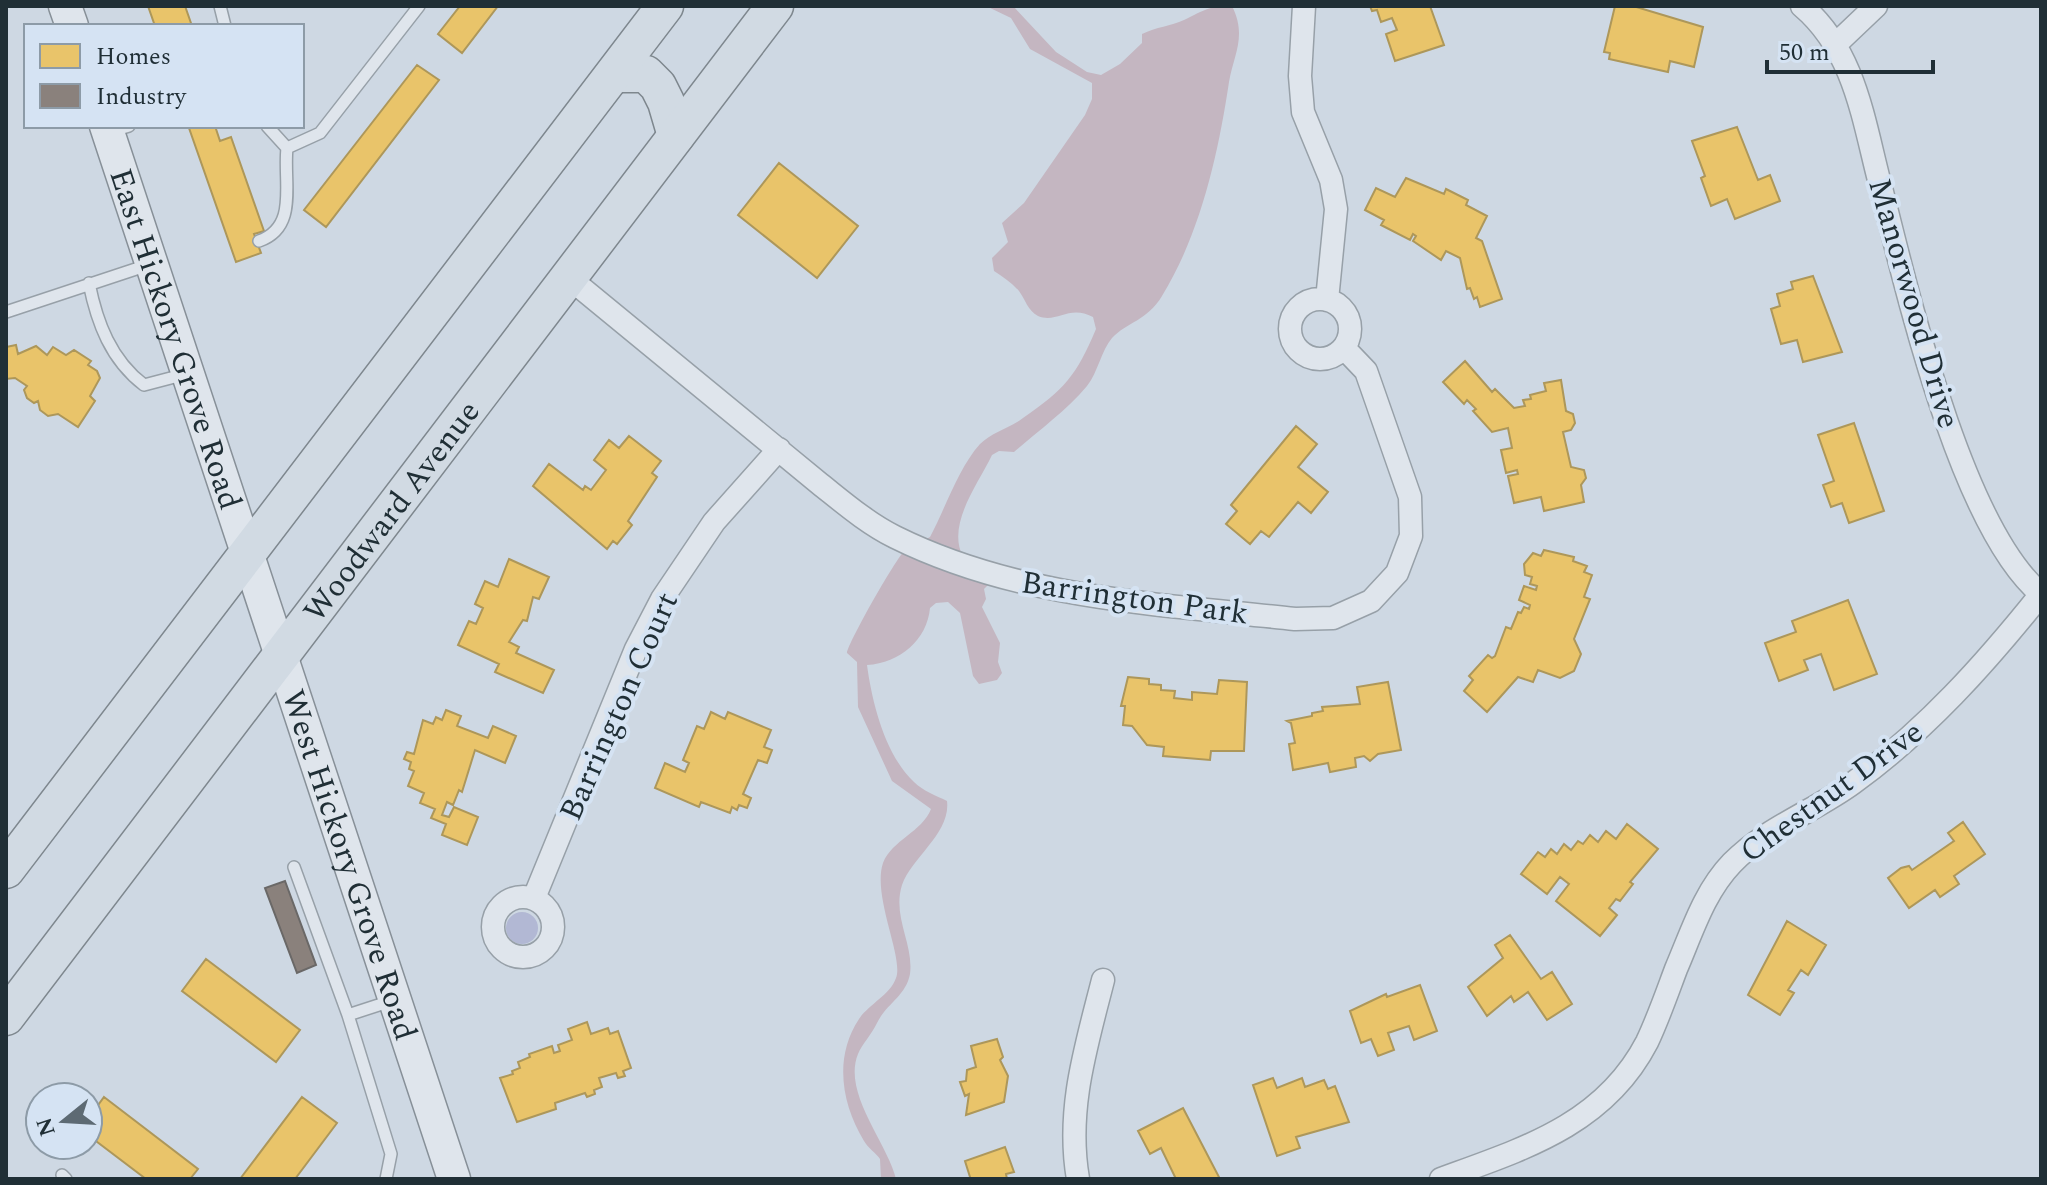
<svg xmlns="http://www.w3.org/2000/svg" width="2047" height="1185" font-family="Spectral,serif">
  <rect width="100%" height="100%" fill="#ced8e3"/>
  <!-- green -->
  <path fill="#b2b8d4" d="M506 928a16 16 0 1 1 32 0a16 16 0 1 1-32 0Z"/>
  <!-- water -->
  <path fill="#c4b6c1" d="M986 6H1013L1056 52 1087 72 1101 75 1120 64 1142 43V34C1156 27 1171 26 1184 20 1205 10 1208 6 1232 6 1247 36 1234 54 1229 82 1218 155 1201 232 1162 296 1147 321 1127 322 1112 338 1101 351 1098 372 1087 386 1066 411 1038 431 1014 452L999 451 992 455C979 483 946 524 963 557 968 568 981 574 988 585L984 589 986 599 982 607 1000 643 998 662 1002 673 997 680 979 684 973 676 960 613 948 602 936 603 930 608C927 640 900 663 867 665 872 702 885 755 914 782 923 791 937 796 947 801 951 833 912 857 902 885 892 917 914 944 910 974 906 996 886 1004 877 1023 872 1034 862 1044 858 1054 842 1093 888 1144 896 1179H881L880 1159C876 1153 868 1148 864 1141 841 1103 834 1057 859 1019 869 1004 890 995 896 978 904 958 872 896 883 863 892 840 922 832 931 809L892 781 858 707 857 662 847 653C848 643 898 554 907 548 913 543 923 541 930 537 945 509 959 467 980 444 992 432 1010 428 1023 418 1065 389 1076 376 1096 329L1093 317C1069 304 1057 324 1038 316 1028 311 1025 299 1019 291 1012 283 1003 277 994 271L992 258 1008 242 1002 223 1024 203 1085 115 1092 99V83L1030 49 1011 18Z"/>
  <!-- homes -->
  <path fill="#e9c46a" stroke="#ad975a" stroke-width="2" d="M148 6H185L192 26H155Z
    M460 6H498L462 53 438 34Z
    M1370 6H1430L1444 45 1395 61 1386 34 1397 30 1392 18 1381 22 1377 10 1372 11Z
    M1615 6H1633L1703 27 1694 67 1670 61 1668 72 1609 59 1610 53 1604 52Z
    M417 65 439 80 326 227 304 210Z
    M193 126H215L220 141 231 137 264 231 254 234 261 253 236 262 189 128Z
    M1737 127 1758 180 1770 175 1780 201 1735 219 1727 199 1711 206 1701 178 1705 176 1692 141Z
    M779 163 858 226 817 278 738 215Z
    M1406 178 1444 194 1446 189 1468 200 1466 205 1487 216 1476 238 1482 241 1502 299 1480 307 1477 297 1474 299 1470 288 1467 289 1460 258 1446 251 1441 260 1413 241 1416 236 1413 234 1410 240 1381 225 1384 220 1365 210 1376 188 1395 197Z
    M1813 276 1842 352 1803 362 1797 340 1781 344 1771 309 1780 306 1777 294 1793 289 1791 282Z
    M16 345 18 354 36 346 47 355 53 347 66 355 74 350 91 361 88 365 97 371 100 378 90 396 95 401 78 427 58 414 48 416 40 410 38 401 34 403 27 398 24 390 27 386 15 378 6 379V347Z
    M1465 361 1492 392 1495 389 1514 408 1525 406 1523 400 1531 399 1530 395 1546 391 1544 383 1561 380 1566 411 1573 414 1575 423 1571 430 1563 432 1571 467 1584 470 1586 478 1581 485 1584 502 1544 511 1541 497 1514 503 1508 476 1518 474 1517 470 1506 473 1501 450 1512 448 1508 428 1492 432 1473 411 1476 409 1467 400 1464 404 1443 382Z
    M1854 423 1884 511 1849 523 1842 503 1831 507 1823 485 1834 481 1818 435Z
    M1296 426 1317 444 1298 467 1328 492 1311 513 1298 502 1269 537 1261 531 1250 544 1226 524 1237 511 1231 505Z
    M629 436 661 461 652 473 657 477 628 521 632 525 617 544 613 541 607 549 533 486 549 464 583 490 585 486 591 490 606 470 594 460 609 440 619 448Z
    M1544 550 1574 557 1573 561 1587 566 1584 572 1592 575 1584 597 1590 599 1574 639 1581 654 1574 671 1560 678 1538 670 1533 682 1518 677 1487 712 1464 691 1473 680 1469 676 1488 655 1492 658 1495 656 1506 627 1511 629 1518 612 1521 613 1524 607 1529 609 1530 605 1519 600 1524 586 1536 590 1537 586 1530 584 1532 577 1525 575 1524 564 1533 553 1541 556Z
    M509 559 549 577 539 599 533 597 527 621 523 620 509 642 519 647 516 653 554 670 543 693 495 672 499 664 458 645 469 621 476 624 483 608 475 604 485 581 498 587Z
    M1848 600 1877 674 1834 690 1821 654 1804 660 1808 670 1779 681 1765 643 1796 632 1792 621Z
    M1128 677 1149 679V684L1161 685V690L1175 691 1174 698 1192 700V692L1217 694 1219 680 1247 682 1244 751H1211L1210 760 1163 756 1164 747 1147 745 1132 726 1123 725 1125 706H1121Z
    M1388 682 1401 750 1378 754 1370 761 1364 756 1355 758 1356 767 1330 772 1328 763 1293 770 1289 744 1295 743 1291 723 1287 721 1312 716V713L1323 711 1322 707 1360 704 1357 687Z
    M446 710 461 716 457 726 488 738 493 726 516 736 505 763 475 750 462 792 459 790 453 805 447 802 442 815 449 817 454 807 478 817 467 845 442 835 446 824 431 818 435 809 420 803 424 793 408 786 414 771 409 769 411 762 404 759 407 752 414 754 423 720 433 724 436 717 442 720Z
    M711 712 725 719 728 712 771 730 764 747 772 750 767 763 758 760 743 794 751 798 747 808 739 805 737 810 732 807 730 813 701 802 699 807 655 788 665 763 685 772 689 763 683 760 697 726 704 729Z
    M1963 822 1985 854 1954 876 1959 884 1940 897 1935 890 1909 908 1888 878 1901 868 1909 866 1912 870 1954 841 1948 833Z
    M1627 824 1658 849 1630 882 1633 884 1620 901 1616 899 1609 908 1617 915 1600 936 1556 901 1569 884 1560 877 1547 894 1521 874 1538 852 1545 857 1551 849 1557 854 1564 844 1571 850 1578 841 1583 844 1590 835 1598 842 1606 831 1616 839Z
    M1787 921 1826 945 1808 975 1801 970 1788 990 1794 993 1780 1015 1748 995Z
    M1510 935 1541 979 1552 972 1572 1004 1547 1020 1528 992 1514 1002 1511 996 1487 1016 1468 987 1503 958 1495 945Z
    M206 959 300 1030 276 1062 182 991Z
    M1420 985 1437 1031 1414 1040 1409 1026 1388 1033 1394 1050 1378 1056 1371 1039 1361 1043 1350 1011 1386 994 1387 997Z
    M587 1022 591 1034 608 1028 610 1034 618 1031 631 1068 623 1071 625 1076 618 1078 616 1073 599 1078 602 1087 594 1090 595 1094 587 1097 585 1093 555 1103 556 1109 517 1122 500 1078 513 1074 512 1071 520 1068 518 1062 530 1057 529 1054 552 1046 554 1053 560 1051 558 1045 572 1040 568 1029Z
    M997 1039 1003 1057 1000 1060 1008 1076 1004 1102 966 1115 969 1094 965 1096 960 1082 966 1081 967 1070 976 1067 971 1046Z
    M1273 1078 1277 1088 1302 1078 1305 1087 1324 1080 1328 1089 1335 1086 1349 1122 1296 1137 1300 1148 1277 1156 1253 1085Z
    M104 1097 198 1169 190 1179H146L88 1135V1119Z
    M302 1097 337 1123 295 1179H240Z
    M1183 1108 1220 1179H1176L1161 1148 1150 1154 1138 1131Z
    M1005 1147 1014 1172 1006 1174 1007 1179H967L970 1177 965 1161Z"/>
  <!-- industry -->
  <path fill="#8a817c" stroke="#6a6867" stroke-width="2" d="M285 881 316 965 297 973 265 888Z"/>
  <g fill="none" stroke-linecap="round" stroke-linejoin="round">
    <defs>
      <path id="lane" d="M220 6 225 26
        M267 126 287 148 320 133 419 6
        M109 132 129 126
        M259 241C299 227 283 182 287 148
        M89 283C97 323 111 360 144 385L186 374
        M6 312 148 265
        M294 867 348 1015
        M62 1175 66 1179
        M386 1179 391 1154 348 1015 391 1001"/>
      <path id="street" d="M1304 6 1300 76 1303 112 1331 180 1336 209 1327 300
        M1802 6C1854 50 1863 118 1879 180 1906 286 1960 526 2041 594
        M1836 44 1876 6
        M568 277 820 484C844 503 867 523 895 537 1020 599 1159 604 1295 619L1333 618 1371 601 1397 573 1411 536 1410 497 1366 371 1344 348
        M1290 329a30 30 0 1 1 60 0a30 30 0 1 1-60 0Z
        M493 927a30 30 0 1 1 60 0a30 30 0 1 1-60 0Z
        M534 898 636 649 662 599 714 522 779 449
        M1078 1179C1066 1110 1086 1047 1103 980
        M1441 1179C1523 1149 1604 1125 1647 1042 1658 1019 1667 993 1676 969 1692 932 1704 892 1732 863 1766 828 1815 811 1853 783 1926 730 1985 664 2041 594"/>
      <g id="secondary">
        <path d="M65 6 72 26"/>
        <path id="s1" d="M106 126 454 1179"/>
      </g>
      <g id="primary">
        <path d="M614 74H646L658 86 666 102 676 136"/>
        <path d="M6 870 665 6"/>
        <path id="s2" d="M6 1017 775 6"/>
      </g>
    </defs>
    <!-- lane casing -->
    <use href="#lane" stroke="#97a0a8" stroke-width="14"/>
    <!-- street casing -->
    <use href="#street" stroke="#97a0a8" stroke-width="25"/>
    <!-- secondary casing -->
    <use href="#secondary" stroke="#879098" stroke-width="35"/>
    <!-- primary casing -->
    <use href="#primary" stroke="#7e878e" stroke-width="39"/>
    <!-- lane -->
    <use href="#lane" stroke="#dfe5ec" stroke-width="11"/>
    <!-- street -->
    <use href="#street" stroke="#dfe5ec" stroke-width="22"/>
    <!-- secondary -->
    <use href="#secondary" stroke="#dfe5ec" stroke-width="32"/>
    <!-- primary -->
    <use href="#primary" stroke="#d1dae3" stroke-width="36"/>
  </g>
  <g text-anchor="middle" stroke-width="8" stroke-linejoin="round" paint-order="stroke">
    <!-- street labels -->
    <g font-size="32" fill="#202f36" stroke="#d5e3f3">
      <text transform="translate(1915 303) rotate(74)" y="11">Manorwood Drive</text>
      <text dy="11" stroke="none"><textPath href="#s1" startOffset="224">East Hickory Grove Road</textPath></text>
      <text dy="11" stroke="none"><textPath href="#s2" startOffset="636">Woodward Avenue</textPath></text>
      <text transform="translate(1135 597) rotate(8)" y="11">Barrington Park</text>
      <text transform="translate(618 706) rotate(-66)" y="11">Barrington Court</text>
      <text transform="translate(1831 791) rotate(-36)" y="11">Chestnut Drive</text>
      <text dy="11" stroke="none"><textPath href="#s1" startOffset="778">West Hickory Grove Road</textPath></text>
    </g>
  </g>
  <!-- border -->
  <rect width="2047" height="1185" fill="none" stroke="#202f36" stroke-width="16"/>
  <!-- legend -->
  <rect x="24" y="24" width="280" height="104" fill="#d5e3f3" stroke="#8d9ba7" stroke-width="2"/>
  <rect x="40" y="44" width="40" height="24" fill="#e9c46a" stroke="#8d9ba7" stroke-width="2"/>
  <text x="96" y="64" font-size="24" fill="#202f36">Homes</text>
  <rect x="40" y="84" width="40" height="24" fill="#8a817c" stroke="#8d9ba7" stroke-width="2"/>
  <text x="96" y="104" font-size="24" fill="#202f36">Industry</text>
  <!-- north arrow -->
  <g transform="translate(64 1121) rotate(252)"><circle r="38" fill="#d5e3f3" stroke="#8d9ba7" stroke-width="2"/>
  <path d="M0-6L14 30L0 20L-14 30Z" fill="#5d6a73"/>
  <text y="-12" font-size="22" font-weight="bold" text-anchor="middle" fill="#202f36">N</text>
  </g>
  <!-- scale -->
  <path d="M1767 60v12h166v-12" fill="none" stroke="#202f36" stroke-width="4"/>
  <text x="1779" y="60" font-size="24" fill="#202f36" stroke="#d5e3f3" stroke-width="6" paint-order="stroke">50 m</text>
</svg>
